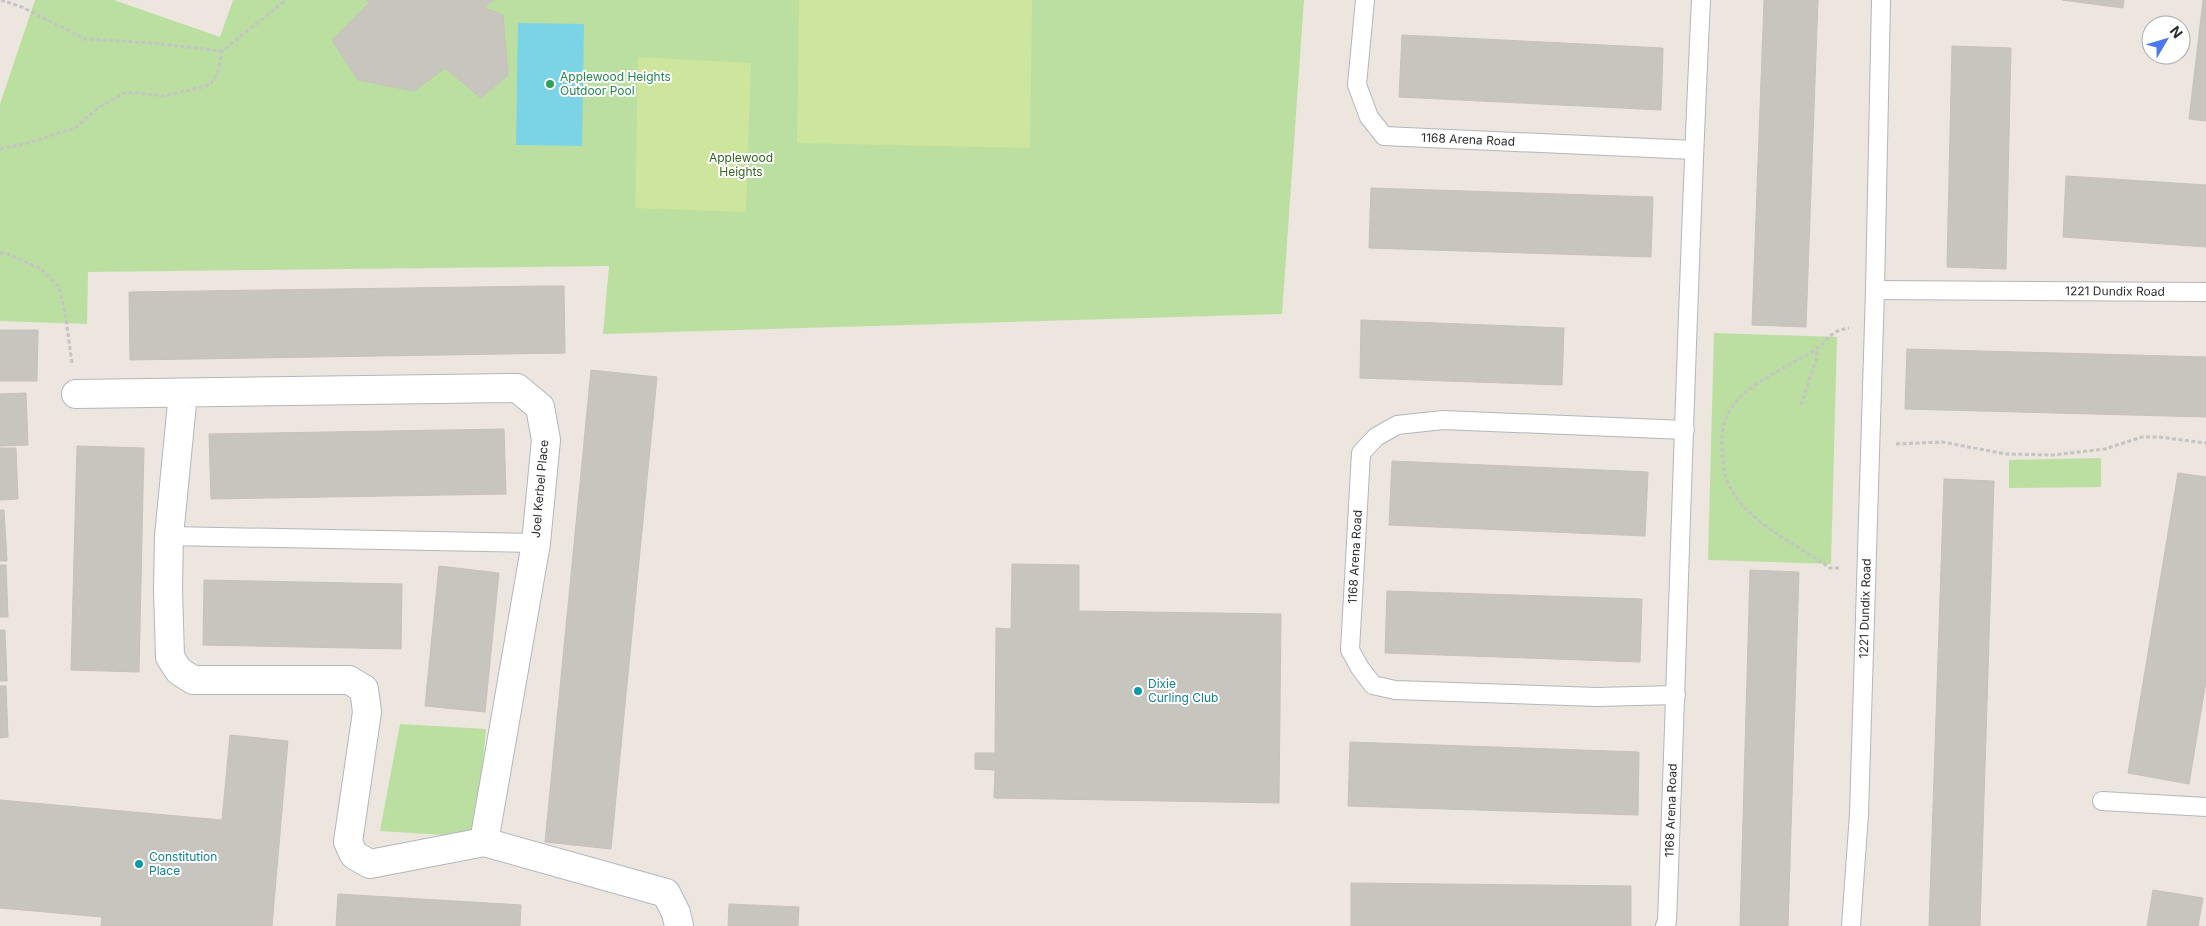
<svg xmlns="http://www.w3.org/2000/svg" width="2206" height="926" font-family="Inter,sans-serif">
  <rect width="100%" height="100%" fill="#ece6df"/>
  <!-- green -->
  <path fill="#bbdfa0" d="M35 0H114L220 37 233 0H1304L1282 314 603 334 609 266 88 272 87 324 0 321V104Z
    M1714 333 1837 337 1831 564 1708 560Z
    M2101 458V487L2009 488V460Z
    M400 724 486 729 476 837 380 831Z"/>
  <!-- pitch -->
  <path fill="#cde59d" d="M799 0H1032L1030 148 797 143Z
    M638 57 751 63 746 212 635 208Z"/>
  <!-- water -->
  <path fill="#7bd4e6" d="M518 23 584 24 582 146 516 145Z"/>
  <!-- building -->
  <path fill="#c8c4be" stroke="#c8c1b9" d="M367 0H493L484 8 503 15 508 75 481 98 445 68 414 91 358 80 332 40 369 3Z
    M1764 0H1818L1806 327 1752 325Z
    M2062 0H2124L2123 8Z
    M2203 0H2206V121L2189 119Z
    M1402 35 1663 48 1661 110 1399 97Z
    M1952 46 2011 48 2006 269 1947 267Z
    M2066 176 2206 185V247L2063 237Z
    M1371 188 1653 197 1651 257 1369 248Z
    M545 286H564L565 353 130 360 129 292Z
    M1361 320 1564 328 1562 385 1360 378Z
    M0 330H38L37 381H0Z
    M1907 349 2206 357V417L1905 409Z
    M591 370 657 377 611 849 545 842Z
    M26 393 28 445 0 446V394Z
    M504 429 506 494 211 499 209 434Z
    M77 446 144 448 139 672 71 670Z
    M0 448H16L18 499 0 500Z
    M1392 461 1648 472 1645 536 1389 525Z
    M2178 473 2206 477V681L2189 784 2128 773Z
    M1944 479 1994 481 1980 926H1929Z
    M0 510H4L7 561H0Z
    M1012 564 1079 565V611L1281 614 1279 803 994 798 995 770 975 769V753H995L996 628 1011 629Z
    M0 565H6L8 617H0Z
    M439 566 499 573 485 712 425 706Z
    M1750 570 1799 572 1788 926H1740Z
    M204 580 402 584 401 649 203 645Z
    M1387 591 1642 599 1640 662 1385 653Z
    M0 630H5L7 681H0Z
    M0 686H6L8 737 0 738Z
    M230 735 288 741 272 926H101L102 917 0 908V800L222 820Z
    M1350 742 1639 752 1638 815 1348 806Z
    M1351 883 1631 886V926H1351Z
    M2153 890 2203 898 2198 926H2147Z
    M338 894 521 905 520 926H336Z
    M729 904 799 907 798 926H728Z"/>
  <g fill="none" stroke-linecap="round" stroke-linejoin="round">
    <defs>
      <g id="lane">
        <path id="s1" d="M1365 0 1357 85 1369 117 1384 136 1694 150"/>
        <path id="s2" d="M1875 290 2206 292"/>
        <path d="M169 536 536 543"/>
        <path id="s3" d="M1676 695 1597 697 1395 690 1373 685 1360 668 1350 650 1361 453 1376 437 1397 425 1443 420 1685 430"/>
        <path d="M2102 801 2206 807"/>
        <path id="s4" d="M1665 926 1667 921C1679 614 1686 307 1701 0"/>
        <path id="s5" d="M1851 926 1859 814 1875 290 1881 0"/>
      </g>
      <path id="street" d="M183 393 169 536 168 589 170 657 179 671 193 680H349L364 689 367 712 348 842 354 855 370 864 484 842 666 893 676 913 679 926
        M76 394 517 388 540 407 546 440 536 543 484 842"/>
    </defs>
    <!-- lane casing -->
    <use href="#lane" stroke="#b3b6be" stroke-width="20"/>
    <!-- street casing -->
    <use href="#street" stroke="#b3b6be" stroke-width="30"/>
    <!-- path -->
    <path stroke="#c4c4c4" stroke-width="3" stroke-dasharray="4 2.5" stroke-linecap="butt" d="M1 0 22 7 85 39 152 43 222 51
      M0 149 28 143 75 128 98 108 127 92 165 96 210 85 218 72 222 51 286 0
      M0 253H6L41 269 59 287 65 312 72 363
      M1801 405 1817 357 1816 349
      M1896 444 1942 442 2006 454 2053 455 2105 449 2142 437H2159L2206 443
      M1839 568H1830C1798 545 1746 522 1729 485 1723 473 1723 460 1722 447 1719 405 1749 387 1782 369 1793 362 1804 357 1815 350 1829 340 1829 331 1849 328"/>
    <!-- lane -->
    <use href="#lane" stroke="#fff" stroke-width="18"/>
    <!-- street -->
    <use href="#street" stroke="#fff" stroke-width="28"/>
  </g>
  <!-- markers -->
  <circle fill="#2e9e5b" stroke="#fff" stroke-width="2" cx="550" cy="84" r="5"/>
  <g fill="#0f9aa8" stroke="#fff" stroke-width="2">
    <circle cx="1138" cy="691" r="5"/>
    <circle cx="139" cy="864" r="5"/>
  </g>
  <g text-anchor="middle" stroke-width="4" stroke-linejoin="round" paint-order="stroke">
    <!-- leisure labels -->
    <g font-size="12" fill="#27864d" stroke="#fff" text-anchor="start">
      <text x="560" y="81">Applewood Heights<tspan x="560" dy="14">Outdoor Pool</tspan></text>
    </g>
    <!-- street labels -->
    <g font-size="12" fill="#2c2c2c" stroke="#fff">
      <text dy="4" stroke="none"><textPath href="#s1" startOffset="228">1168 Arena Road</textPath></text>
      <text dy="4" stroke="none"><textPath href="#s2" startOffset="240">1221 Dundix Road</textPath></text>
      <text transform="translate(540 489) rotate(-85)" y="4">Joel Kerbel Place</text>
      <text dy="4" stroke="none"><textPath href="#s3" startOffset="439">1168 Arena Road</textPath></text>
      <text dy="4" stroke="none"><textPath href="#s5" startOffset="318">1221 Dundix Road</textPath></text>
      <text dy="4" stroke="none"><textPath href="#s4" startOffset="116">1168 Arena Road</textPath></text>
    </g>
    <!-- park labels -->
    <g font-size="12" fill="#356520" stroke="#fff">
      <text x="741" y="162">Applewood<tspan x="741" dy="14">Heights</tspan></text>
    </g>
    <!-- culture labels -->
    <g font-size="12" fill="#0d838f" stroke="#fff" text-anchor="start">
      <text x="1148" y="688">Dixie<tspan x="1148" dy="14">Curling Club</tspan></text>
      <text x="149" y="861">Constitution<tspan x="149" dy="14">Place</tspan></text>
    </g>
  </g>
  <!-- north arrow -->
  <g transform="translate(2166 40) rotate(52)"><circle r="24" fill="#ffffff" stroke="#ababab"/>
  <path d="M0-4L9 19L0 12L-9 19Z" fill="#4c79ed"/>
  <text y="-8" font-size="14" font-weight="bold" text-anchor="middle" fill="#2c2c2c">N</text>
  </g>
</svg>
